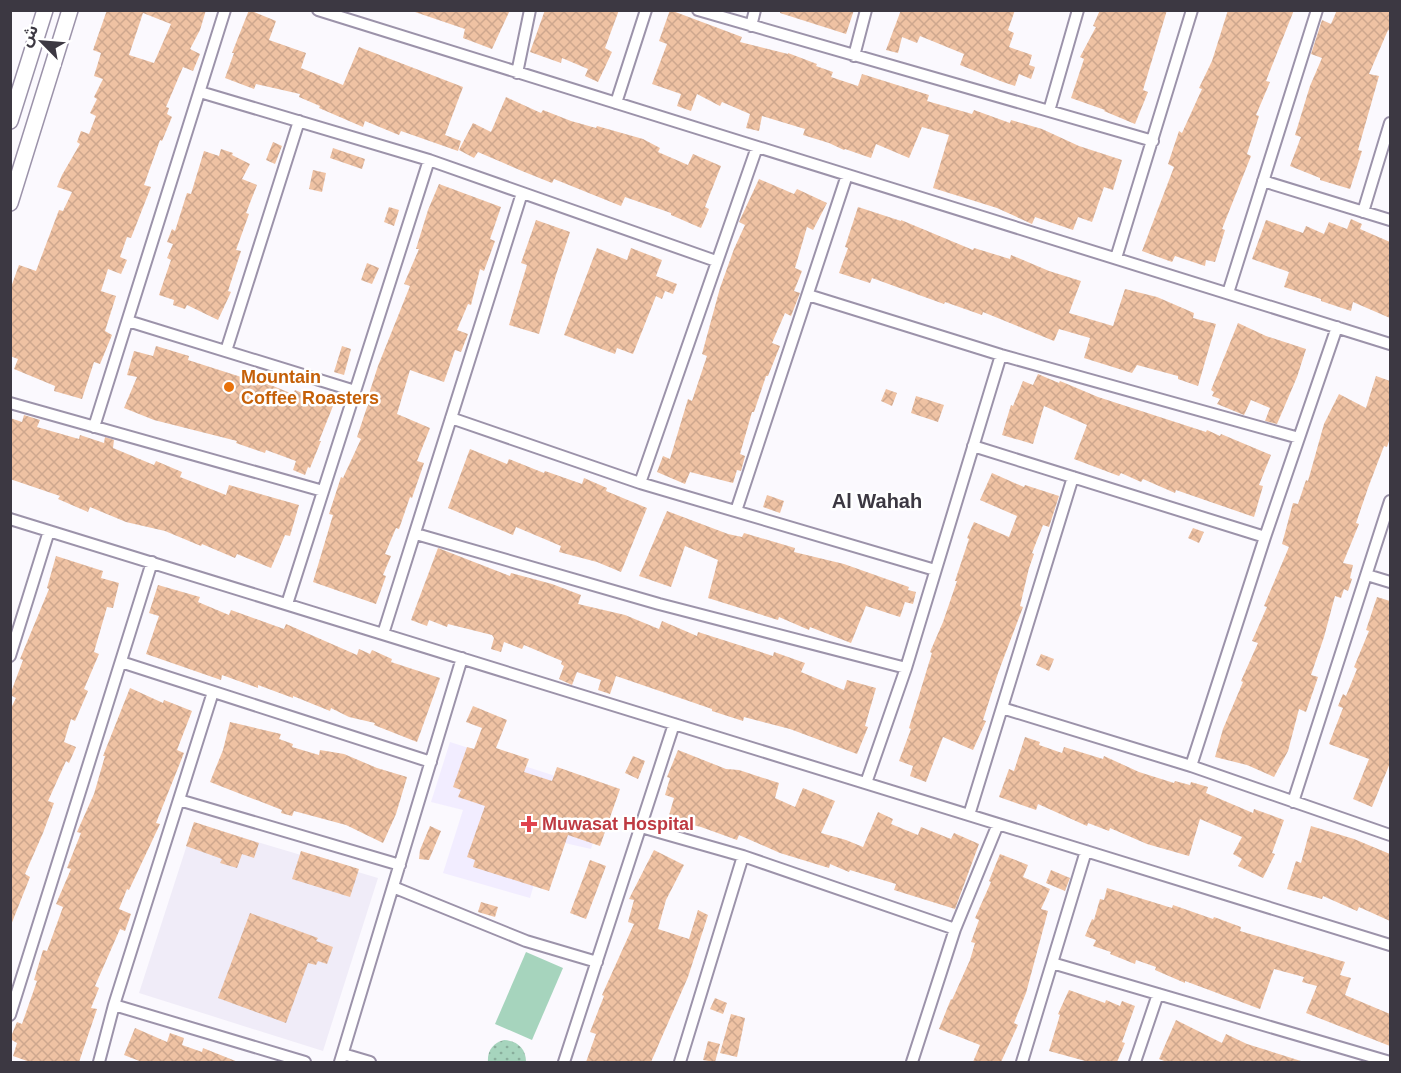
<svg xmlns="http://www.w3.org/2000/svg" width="1401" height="1073" font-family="Helvetica,'Noto Sans Arabic',sans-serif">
  <defs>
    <pattern id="green-dots" width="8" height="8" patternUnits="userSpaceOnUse" patternTransform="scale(1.5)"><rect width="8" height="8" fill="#a6d4bd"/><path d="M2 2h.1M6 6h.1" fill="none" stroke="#88ad9b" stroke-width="1.8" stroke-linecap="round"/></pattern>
    <pattern id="building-cross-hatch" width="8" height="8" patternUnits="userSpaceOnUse" patternTransform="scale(1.5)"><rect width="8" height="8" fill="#efc2a3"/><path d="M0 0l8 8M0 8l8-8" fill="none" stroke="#cea78e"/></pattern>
  </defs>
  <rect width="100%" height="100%" fill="#fbf9fe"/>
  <!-- built -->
  <path fill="#f0ecf8" d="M194 823 378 878 323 1051 139 993Z"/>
  <!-- medical -->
  <path fill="#f2edff" d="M450 742 608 793 591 849 547 839 530 898 443 873 463 810 431 802Z"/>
  <!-- green -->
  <path fill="url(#green-dots)" d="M504 1040C518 1041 526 1049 526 1062H488C487 1051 493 1043 504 1040Z"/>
  <!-- pitch -->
  <path fill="#a6d4bd" d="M526 952 563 968 532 1040 495 1024Z"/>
  <!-- building -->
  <path fill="url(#building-cross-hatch)" fill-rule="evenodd" d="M107 10H206L200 30 190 49 200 54 193 71 183 67 166 107 169 108 167 114 172 117 162 141 160 140 144 185 151 187 131 238 127 237 120 257 127 260 121 274 108 269 101 291 116 296 105 331 112 335 100 364 94 362 82 399 54 391 55 386 14 369 18 359 10 356V290L19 265 36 271 59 210 63 211 72 192 57 187 62 175 80 144 77 142 81 131 89 134 96 116 90 113 97 99 94 97 103 79 94 76 101 53 93 50ZM143 13 171 24 154 63 129 55Z
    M249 10 276 21 269 40 306 53 301 68 343 85 359 47 463 87 445 135 461 141 458 151 401 131 399 135 365 121 363 127 319 108 320 106 299 97 300 94 256 84 254 89 225 78 234 53H232Z
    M415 10H510L492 49 463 38 465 29 415 12Z
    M545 10H619L605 48 612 52 598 82 585 76 588 69 562 58 561 63 530 52Z
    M670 10 742 37 740 42 788 54V53L817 64 816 66 833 72 831 77 858 86 862 74 929 95 927 101 972 114 974 110 1010 123 1011 120 1042 129 1079 146 1122 160 1113 190 1104 187 1092 222 1078 217 1073 230 1035 217 1032 224 997 208 933 188 949 135 922 127 909 158 876 144 871 158 845 149 844 150 829 143 803 135 805 129 762 116 759 131 746 128 750 114 722 102 720 106 697 94 691 111 677 106 681 94 652 84 667 44 659 41Z
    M780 10H854L846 34 780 13Z
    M901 10H1015L1008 30 1014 33 1009 47 1032 55 1029 65 1035 67 1031 79 1019 74 1015 86 1003 82 960 65 964 54 920 36 917 43 902 37 898 53 886 50Z
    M1100 10H1167L1143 90 1148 92 1135 124 1104 111 1105 110 1071 98 1084 59 1080 57 1096 27 1093 26Z
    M1228 10H1294L1266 81 1270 82 1256 115 1259 116 1247 154 1251 156 1222 229 1225 230 1215 262 1206 260 1205 266 1175 256 1172 262 1142 251 1174 167 1168 164 1179 131 1182 133 1202 89 1199 88 1212 61Z
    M1337 10H1390V31L1388 30 1369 74 1379 76 1358 150 1362 151 1350 189 1320 180V178L1290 166 1301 137 1295 135 1310 86 1322 58 1311 54 1322 20 1331 24Z
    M506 97 541 113 543 110 571 121 596 128 597 126 643 139 660 148 658 152 688 165 693 154 721 166 705 207 709 209 701 228 671 215V213L625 197 621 206 554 179 552 183 522 171 478 152 474 158 459 150 473 123 491 132Z
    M273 142 282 146 275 164 266 160Z
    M333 148 365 159 362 169 330 158Z
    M221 149 233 153 232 155 250 164 242 179 257 185 246 213 249 214 236 250 241 251 228 291 231 292 218 320 187 305 185 309 173 305 174 300 159 295 171 260 167 258 173 244 167 242 172 229 175 231 187 193 191 194 204 151 219 156Z
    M313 170 326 173 322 192 309 189Z
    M759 179 794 194 797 189 827 203 813 230 807 227 795 268 802 271 794 291 800 293 791 316 785 313 772 343 780 346 768 376H766L754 412H752L740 454 745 456 741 471 737 470 733 483 690 472 685 484 657 472 663 456 670 459 688 399 692 401 707 356 702 354 720 288 734 249 745 225 739 222Z
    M439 184 501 207 490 239 495 241 484 271 480 269 471 305 468 304 457 330 468 334 461 352 455 350 444 382 410 370 397 414 430 428 417 461 424 463 412 498 410 497 399 529 396 528 385 554 391 556 383 575 386 576 376 604 313 582 333 515 329 514 341 477 343 478 361 439 357 437 370 398 368 397 378 366 410 286 404 284 419 249H416L428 210Z
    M389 207 399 210 394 226 384 222Z
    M858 207 901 221V220L973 250 974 248 1010 259 1011 255 1049 271 1081 281 1069 313 1113 326 1125 289 1157 297 1194 313 1193 318 1216 324 1198 386 1178 379V376L1137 365 1132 373 1084 358 1090 338 1059 329 1054 341 983 312 982 315 945 302 944 304 872 278 870 283 839 273 848 248 845 247Z
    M1351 219 1362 224 1360 229 1390 242V318L1353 302 1351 311 1321 301V299L1284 287 1289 272 1252 259 1266 220 1303 233 1306 226 1324 234 1329 222 1347 229Z
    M536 220 570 232 556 275 539 334 509 325 527 265 521 263Z
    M597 248 627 260 631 248 662 260 656 276 677 284 673 294 665 291 662 299 656 296 633 354 617 348 615 354 564 335Z
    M367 263 379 268 372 284 361 280Z
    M1238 323 1266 336 1306 349 1297 377 1277 424 1265 421 1270 408 1251 400 1244 415 1217 404 1220 399 1212 396 1214 392 1211 390Z
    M156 346 189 356 188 360 257 382 258 380 293 394 295 390 333 406 319 441H321L310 468 308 467 305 475 293 470 296 461 266 450 265 453 236 443 237 441 154 420 124 408 137 377 127 375 134 351 153 356Z
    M342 346 351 349 344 375 334 372Z
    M1038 374 1059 383 1060 381 1098 397 1206 432 1207 430 1220 436 1221 434 1271 455 1259 485 1263 486 1254 517 1176 490 1175 493 1143 479 1141 482 1121 473 1119 476 1074 459 1087 425 1044 406 1033 444 1002 435 1011 405 1013 406 1023 381 1033 385Z
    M1376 376 1390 381V438L1387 447 1384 446 1368 488 1356 523 1359 524 1343 563 1353 565 1350 578 1352 579 1348 591 1344 589 1341 598 1335 596 1324 637 1311 675 1318 677 1306 712 1299 709 1288 751 1274 777 1247 765 1215 757 1223 729 1243 682 1241 681 1258 643 1252 641 1267 607 1264 606 1289 547 1282 544 1293 503 1298 504 1306 480 1308 481 1324 424 1339 394 1366 408Z
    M886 389 897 393 892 406 881 401Z
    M916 396 944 405 938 422 911 413Z
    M24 415 40 420 37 427 79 439 80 435 104 443 105 437 114 440 113 448 154 465 156 461 182 472 180 477 226 495 229 485 299 505 290 536 285 535 271 568 237 554 235 558 202 544 201 546 165 531 126 522 90 507 88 512 58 499 60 496 10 479V418L22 422Z
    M470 449 507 464 509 459 544 473 545 471 582 484 584 478 607 488 606 491 647 508 621 572 597 562 559 552 561 546 516 527 513 535 448 508Z
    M992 473 1024 487 1025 485 1059 496 1049 527 1043 525 1032 553 1034 554 1029 568 1020 606 1023 607 998 673 983 720 986 721 973 750 943 737 926 782 910 776 913 766 899 761 911 729 909 728 932 653 930 652 943 622 957 581H955L969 539 967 538 974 522 1009 537 1017 516 980 500Z
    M767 495 784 501 780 513 763 507Z
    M667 511 728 534 742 537 744 533 795 548 794 552 844 564 909 587 908 590 916 592 913 604 905 602 900 617 866 606 851 643 810 627 809 630 779 617 778 620 708 598 718 560 685 546 671 587 639 576Z
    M1193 528 1204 532 1199 543 1188 538Z
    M438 548 510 576 511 573 552 584 581 595 578 604 625 615 659 629 662 621 697 636 698 632 773 656 774 652 805 663 801 672 844 690 847 680 876 688 865 726 868 727 857 754 790 729 744 717 743 721 712 711V709L616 676 610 694 598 690 601 680 577 672 572 685 559 679 564 666 561 664 562 661 524 645 522 649 504 642 501 652 491 649 494 638 492 635 448 624 447 627 429 620 427 626 411 620Z
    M56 556 103 571 101 578 119 583 113 608 107 607 94 652 99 654 84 689 88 691 75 721 71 719 64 742 76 747 69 763 66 761 48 801 54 803 43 833 25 874 30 877 11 925 10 710 16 698 10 695 23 660 20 659 49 589 47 588Z
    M158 585 200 597 198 602 229 615 231 610 284 629 286 624 357 655 359 649 370 654 372 650 392 659 391 662 440 678 417 742 374 725 375 723 349 717 331 708 330 711 293 696V698L258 685V688L222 675 221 680 146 654 159 616 149 613Z
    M1377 597 1390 601V763L1372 807 1353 799 1369 759 1329 744 1343 708 1338 706 1343 694 1346 696 1357 669 1354 667 1369 631 1366 630Z
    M1041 654 1054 659 1049 671 1036 665Z
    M130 688 163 703 164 700 192 711 177 750 184 753 156 823 160 824 129 890 127 889 119 909 131 914 125 931 120 929 95 986 99 988 91 1008 97 1009 79 1062H30L13 1056 17 1043 10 1039 17 1022 22 1024 37 981 34 980 43 950 47 951 63 907 56 904 71 869 67 868 81 833 77 832 94 794 105 756H103Z
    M473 706 507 720 496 748 529 759 524 772 552 781 557 767 620 789 600 846 568 835 549 891 473 867 475 860 467 857 485 806 458 797 461 790 453 787 467 747 474 749 482 728 466 722Z
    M230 722 281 734 279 739 293 744 292 747 319 755 320 750 344 754 377 768 407 777 396 814 383 843 346 825 294 811 292 816 281 813 282 810 210 782 223 750Z
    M1025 737 1040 742 1039 745 1062 753 1064 747 1103 759 1104 756 1139 772 1174 783 1175 781 1190 785 1191 782 1208 787 1206 793 1253 813 1254 809 1284 820 1272 853 1275 854 1263 878 1238 866 1242 859 1233 854 1242 837 1200 819 1189 856 1147 844 1110 828 1109 831 1088 823 1087 826 1038 804 1036 810 999 797 1009 769 1014 771Z
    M678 750 726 769 739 770 779 783 775 798 795 807 803 788 835 801 821 833 846 840 863 847 878 812 893 819 891 824 918 835 921 827 951 839 954 833 979 844 955 909 894 890 896 884 850 870 849 872 830 864 829 868 780 853 739 835 737 840 701 827 668 819 674 798 665 795 670 778 667 777Z
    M633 756 645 761 638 779 625 773Z
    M194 822 259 843 254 858 242 854 237 868 220 863 222 859 186 846Z
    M430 826 441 831 429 860 419 859 420 850Z
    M1311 826 1354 839 1390 854V921L1359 907 1357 911 1323 896 1322 899 1287 889 1296 861 1301 863Z
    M654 850 684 865 666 900 658 929 689 939 698 910 708 915 688 977 651 1062H586L596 1034 590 1032 604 996 602 995 634 924 628 922 634 900 629 899Z
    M301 851 359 869 350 897 292 879Z
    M1000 854 1028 865 1023 877 1050 889 1041 909 1048 911 1026 993 1014 1023 1018 1025 1001 1062H973L980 1045 939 1029 951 999 952 1000 970 960 975 943 971 942 979 920 975 918 991 882 989 881Z
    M590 860 606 866 586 919 570 913Z
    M1051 870 1070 878 1065 891 1046 883Z
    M1107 888 1172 908 1173 905 1213 919 1214 917 1241 927 1240 931 1345 962 1340 975 1351 978 1345 995 1390 1014V1046L1306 1013 1317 986 1302 982 1304 977 1274 969 1260 1009 1185 981V983L1155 970 1156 967 1136 960 1135 964 1110 954 1111 952 1093 946 1096 940 1085 936 1092 919 1094 920 1100 899 1104 900Z
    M481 902 498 907 495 917 478 912Z
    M250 913 318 938 316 941 333 947 327 964 318 961 316 965 308 963 286 1023 218 998Z
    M1069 990 1105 1003 1106 1000 1120 1006 1122 1001 1135 1006 1122 1042 1125 1043 1117 1062H1089L1049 1051 1060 1015 1058 1014Z
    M715 998 727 1003 723 1014 710 1009Z
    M731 1014 745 1018 737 1057 720 1053Z
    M1176 1020 1222 1043 1226 1034 1247 1044 1301 1061V1062H1167L1159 1059Z
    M135 1028 167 1042 170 1033 184 1038 182 1045 202 1052 203 1048 238 1062H142L124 1055Z
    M708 1041 720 1044 715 1062 703 1060Z"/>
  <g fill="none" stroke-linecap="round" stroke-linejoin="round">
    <defs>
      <path id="street" d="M318 10 1390 344
        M698 10 1153 141
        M751 26 755 10
        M854 56 866 10
        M517 73 530 10
        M200 92 429 160 716 261
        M616 103 646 10
        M1049 111 1078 10
        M1263 181 1390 220
        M1363 212 1390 123
        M1116 258 1192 10
        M1228 293 1317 10
        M808 295 1001 355 1299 438
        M128 321 355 391
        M226 351 299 121
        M10 403 323 491
        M451 418 640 483 935 570
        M94 427 225 10
        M973 446 1265 537
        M640 483 757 147
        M736 511 847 175
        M10 519 1390 945
        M416 534 659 604 906 668
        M1367 575 1390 582
        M287 604 429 160
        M383 634 522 193
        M10 656 49 531
        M121 662 431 762
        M1002 708 1191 766 1390 835
        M1191 766 1265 537 1337 327
        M866 783 906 668 1001 355
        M179 800 400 865
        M1293 802 1390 501
        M969 815 1073 477
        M641 827 743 856 955 929
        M393 887 526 941 597 962
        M1052 963 1390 1062
        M114 1005 305 1062
        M10 1015 152 562
        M343 1054 370 1062
        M99 1062 114 1005 213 692
        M340 1062 462 658
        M564 1062 674 724
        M680 1062 743 856
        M912 1062 955 929 998 824
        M1022 1062 1086 851
        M1135 1062 1158 994"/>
      <path id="secondary" d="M10 121 45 10
        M10 203 70 10"/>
    </defs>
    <!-- street casing -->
    <use href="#street" stroke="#9c93aa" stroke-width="14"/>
    <!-- secondary casing -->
    <use href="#secondary" stroke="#9c93aa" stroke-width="18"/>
    <!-- street -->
    <use href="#street" stroke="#fff" stroke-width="10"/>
    <!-- secondary -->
    <use href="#secondary" stroke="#fff" stroke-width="15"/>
  </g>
  <!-- markers -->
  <circle fill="#e8710a" stroke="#fff" stroke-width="2" cx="229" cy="387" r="6"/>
  <path fill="#e0444e" stroke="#fff" stroke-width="2" d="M526 815h6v6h6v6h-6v6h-6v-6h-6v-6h6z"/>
  <g text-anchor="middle" stroke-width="5" stroke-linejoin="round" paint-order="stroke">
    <!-- food labels -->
    <g font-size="18" font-weight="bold" fill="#c56008" stroke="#fff" text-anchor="start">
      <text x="241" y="383">Mountain<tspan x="241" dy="21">Coffee Roasters</tspan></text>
    </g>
    <!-- health labels -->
    <g font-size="18" font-weight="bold" fill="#be3a42" stroke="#fff" text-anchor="start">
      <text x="542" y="830">Muwasat Hospital</text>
    </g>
    <!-- neighbourhood labels -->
    <g font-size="20" font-weight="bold" fill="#3c3842" stroke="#fff">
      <text x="877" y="508">Al Wahah</text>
    </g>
  </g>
  <!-- border -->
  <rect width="1401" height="1073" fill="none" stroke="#3c3842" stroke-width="24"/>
  <!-- north arrow -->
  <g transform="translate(42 42) rotate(295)" stroke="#ffffff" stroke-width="4.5" paint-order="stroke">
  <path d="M0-4.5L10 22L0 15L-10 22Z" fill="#3c3842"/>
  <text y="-9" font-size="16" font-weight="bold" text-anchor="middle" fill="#3c3842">ش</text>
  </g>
</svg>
